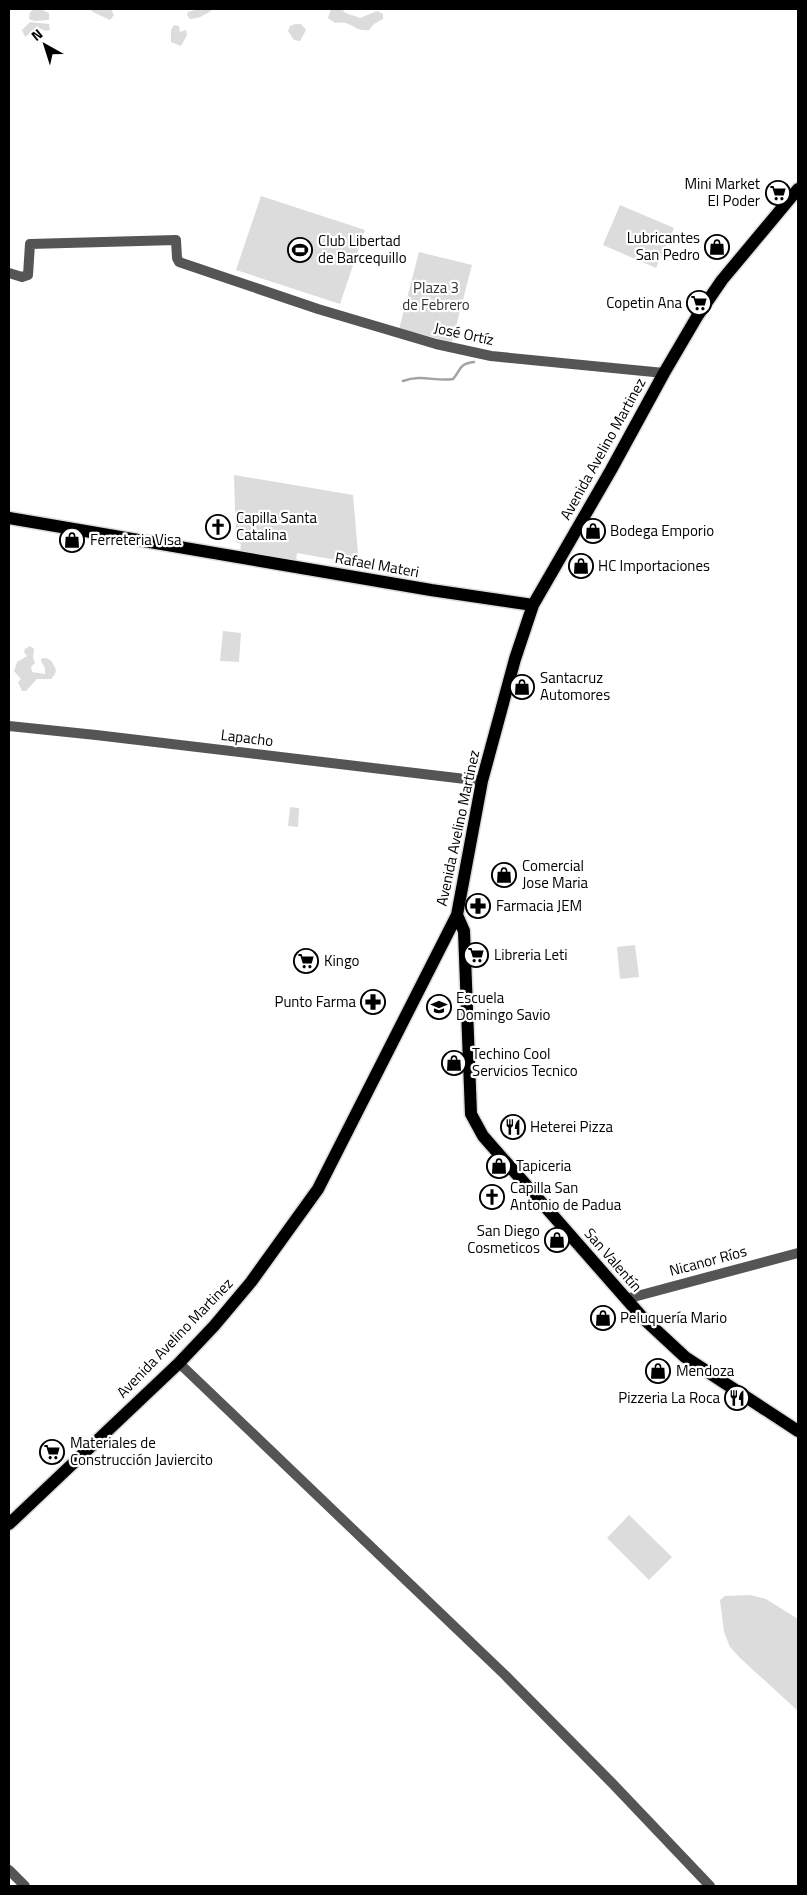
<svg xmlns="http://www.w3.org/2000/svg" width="807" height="1895" font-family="'Titillium Web',sans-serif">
  <rect width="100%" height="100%" fill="#fff"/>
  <!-- green -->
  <path fill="#dcdcdc" d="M35 9H40L49 13V20L34 21 29 19 30 12Z
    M90 9H111L114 15 110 20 93 12Z
    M213 9C208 14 197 19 190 19L187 15 188 12 199 9Z
    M331 9H344L343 11C348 15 354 15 360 18L377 11 383 14V19L374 24 369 30C352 32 354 20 335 23L328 18Z
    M30 22 49 24 50 30 45 31C36 24 33 32 25 37L22 30Z
    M295 24H301L306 30 300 41 294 40 288 31 290 26Z
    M174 25 179 26 180 32 186 30 187 35 181 46 171 42V30Z
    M261 196 365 230 340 304 236 270Z
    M620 205 674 228 656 268 603 245Z
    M419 252 472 265 452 342 399 329Z
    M234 475 353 495 359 564 297 553 296 561 240 553 241 544 236 542Z
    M223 631 241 633 239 662 220 661Z
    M30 646 34 649 33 658 35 663 31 667 32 672 45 674V668L41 661 42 658C52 658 52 662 56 670L55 674 51 679H37L26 691H22L18 682 21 679 14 671 17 662 27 656 24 652 25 649Z
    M290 807 299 808 298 827 288 826Z
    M635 945 639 977 620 979 617 947Z
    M629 1515 672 1557 649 1580 607 1538Z
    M750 1595 766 1599 798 1619V1711L739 1657 730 1647 724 1632 720 1600 725 1596Z"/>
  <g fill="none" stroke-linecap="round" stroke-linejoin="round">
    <!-- stream -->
    <path stroke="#a3a3a3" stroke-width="2.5" d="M403 381C422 374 436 382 453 379 462 369 458 364 474 362"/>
    <defs>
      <path id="major" d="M9 518 431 590 533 605
        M457 915 464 931 471 1114 483 1136 643 1318 685 1357 798 1431
        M9 1524 179 1363 214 1326 251 1282 318 1189 457 915 482 781 515 659 533 605 611 470 664 373 698 315 722 280 798 189"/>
    </defs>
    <!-- major casing -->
    <use href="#major" stroke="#dbdbdb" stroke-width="15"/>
    <!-- minor -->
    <path stroke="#555" stroke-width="10" d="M9 273 22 277 28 275 30 244 176 240 177 258 179 262 318 309 436 344 491 356 664 373
      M9 726 96 735 482 781
      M626 1299 798 1253
      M179 1363 505 1675 612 1783 710 1886
      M9 1870 25 1886"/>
    <!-- major -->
    <use href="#major" stroke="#000" stroke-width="12"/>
  </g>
  <!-- icons -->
  <defs>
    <symbol id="supermarket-ring" viewBox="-11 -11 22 22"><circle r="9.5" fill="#fff" stroke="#000" stroke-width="1.5"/><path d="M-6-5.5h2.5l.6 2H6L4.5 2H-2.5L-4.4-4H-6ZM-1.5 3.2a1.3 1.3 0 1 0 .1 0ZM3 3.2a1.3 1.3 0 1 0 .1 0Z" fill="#000"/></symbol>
    <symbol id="shop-ring" viewBox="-11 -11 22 22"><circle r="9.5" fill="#fff" stroke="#000" stroke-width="1.5"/><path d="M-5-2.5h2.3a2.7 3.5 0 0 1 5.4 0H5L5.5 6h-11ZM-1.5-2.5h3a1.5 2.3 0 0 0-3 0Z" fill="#000"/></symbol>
    <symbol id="stadium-ring" viewBox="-11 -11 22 22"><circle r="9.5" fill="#fff" stroke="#000" stroke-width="1.5"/><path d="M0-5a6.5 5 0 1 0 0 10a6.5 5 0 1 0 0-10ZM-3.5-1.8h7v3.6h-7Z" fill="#000"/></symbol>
    <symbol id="church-ring" viewBox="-11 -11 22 22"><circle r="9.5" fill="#fff" stroke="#000" stroke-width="1.5"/><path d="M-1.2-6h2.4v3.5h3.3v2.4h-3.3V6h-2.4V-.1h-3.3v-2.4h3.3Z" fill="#000"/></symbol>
    <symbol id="pharmacy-ring" viewBox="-11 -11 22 22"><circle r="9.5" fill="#fff" stroke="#000" stroke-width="1.5"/><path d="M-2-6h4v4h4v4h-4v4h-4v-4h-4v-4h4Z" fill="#000"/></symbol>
    <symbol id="school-ring" viewBox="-11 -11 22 22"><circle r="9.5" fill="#fff" stroke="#000" stroke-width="1.5"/><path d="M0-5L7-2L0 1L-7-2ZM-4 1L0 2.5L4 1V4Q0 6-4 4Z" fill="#000"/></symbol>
    <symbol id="restaurant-ring" viewBox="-11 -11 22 22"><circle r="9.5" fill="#fff" stroke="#000" stroke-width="1.5"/><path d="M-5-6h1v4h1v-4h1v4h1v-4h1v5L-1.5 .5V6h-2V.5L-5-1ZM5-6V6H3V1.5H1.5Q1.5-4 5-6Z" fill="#000"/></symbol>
  </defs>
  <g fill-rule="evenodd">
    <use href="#supermarket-ring" x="764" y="179" width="28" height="28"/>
    <use href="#shop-ring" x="703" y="233" width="28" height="28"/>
    <use href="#stadium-ring" x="286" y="236" width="28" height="28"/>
    <use href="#supermarket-ring" x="685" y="289" width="28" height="28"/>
    <use href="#church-ring" x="204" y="513" width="28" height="28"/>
    <use href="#shop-ring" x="579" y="517" width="28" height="28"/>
    <use href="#shop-ring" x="58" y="526" width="28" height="28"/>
    <use href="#shop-ring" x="567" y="552" width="28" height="28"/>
    <use href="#shop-ring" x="508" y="673" width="28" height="28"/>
    <use href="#shop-ring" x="490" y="861" width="28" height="28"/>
    <use href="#pharmacy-ring" x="464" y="892" width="28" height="28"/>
    <use href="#supermarket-ring" x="462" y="941" width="28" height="28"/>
    <use href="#supermarket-ring" x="292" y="947" width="28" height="28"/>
    <use href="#pharmacy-ring" x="359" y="988" width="28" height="28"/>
    <use href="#school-ring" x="425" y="993" width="28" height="28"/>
    <use href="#shop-ring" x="440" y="1049" width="28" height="28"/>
    <use href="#restaurant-ring" x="499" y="1113" width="28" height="28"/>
    <use href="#shop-ring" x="485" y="1152" width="28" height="28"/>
    <use href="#church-ring" x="478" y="1183" width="28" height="28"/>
    <use href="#shop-ring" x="543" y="1226" width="28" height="28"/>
    <use href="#shop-ring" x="589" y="1304" width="28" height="28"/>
    <use href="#shop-ring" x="644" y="1357" width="28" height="28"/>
    <use href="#restaurant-ring" x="723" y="1384" width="28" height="28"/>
    <use href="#supermarket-ring" x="38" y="1438" width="28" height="28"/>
  </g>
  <g text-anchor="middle" stroke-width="4.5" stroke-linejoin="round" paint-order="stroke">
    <!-- poi labels -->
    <g font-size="15" fill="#000" stroke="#fff" text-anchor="start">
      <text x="760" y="189" text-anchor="end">Mini Market<tspan x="760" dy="17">El Poder</tspan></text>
      <text x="700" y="243" text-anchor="end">Lubricantes<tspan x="700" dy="17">San Pedro</tspan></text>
      <text x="318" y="246">Club Libertad<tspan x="318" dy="17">de Barcequillo</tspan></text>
      <text x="682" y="308" text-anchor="end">Copetin Ana</text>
      <text x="236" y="523">Capilla Santa<tspan x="236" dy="17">Catalina</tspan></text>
      <text x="610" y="536">Bodega Emporio</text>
      <text x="90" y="545">Ferreteria Visa</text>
      <text x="598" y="571">HC Importaciones</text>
      <text x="540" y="683">Santacruz<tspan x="540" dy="17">Automores</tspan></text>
      <text x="522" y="871">Comercial<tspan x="522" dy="17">Jose Maria</tspan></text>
      <text x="496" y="911">Farmacia JEM</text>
      <text x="494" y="960">Libreria Leti</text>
      <text x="324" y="966">Kingo</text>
      <text x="456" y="1003">Escuela<tspan x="456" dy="17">Domingo Savio</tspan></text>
      <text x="356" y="1007" text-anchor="end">Punto Farma</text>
      <text x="472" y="1059">Techino Cool<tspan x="472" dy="17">Servicios Tecnico</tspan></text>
      <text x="530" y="1132">Heterei Pizza</text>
      <text x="516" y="1171">Tapiceria</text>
      <text x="510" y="1193">Capilla San<tspan x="510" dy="17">Antonio de Padua</tspan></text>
      <text x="540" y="1236" text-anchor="end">San Diego<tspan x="540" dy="17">Cosmeticos</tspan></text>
      <text x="620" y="1323">Peluquería Mario</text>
      <text x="676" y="1376">Mendoza</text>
      <text x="720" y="1403" text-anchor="end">Pizzeria La Roca</text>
      <text x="70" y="1448">Materiales de<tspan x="70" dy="17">Construcción Javiercito</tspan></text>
    </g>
    <!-- park labels -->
    <g font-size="15" fill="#333" stroke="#fff">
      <text x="436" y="293">Plaza 3<tspan x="436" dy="17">de Febrero</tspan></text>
    </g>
    <!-- street labels -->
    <g font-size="15" fill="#000" stroke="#fff">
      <text transform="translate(464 334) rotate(12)" y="5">José Ortíz</text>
      <text transform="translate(603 449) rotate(-61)" y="5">Avenida Avelino Martinez</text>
      <text transform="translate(377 565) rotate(10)" y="5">Rafael Materi</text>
      <text transform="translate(247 738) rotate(7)" y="5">Lapacho</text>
      <text transform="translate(458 828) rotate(-78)" y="5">Avenida Avelino Martinez</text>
      <text transform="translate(613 1260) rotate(49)" y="5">San Valentín</text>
      <text transform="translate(708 1261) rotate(-15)" y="5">Nicanor Ríos</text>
      <text transform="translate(175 1338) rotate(-46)" y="5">Avenida Avelino Martinez</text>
    </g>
  </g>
  <!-- border -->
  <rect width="807" height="1895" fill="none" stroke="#000000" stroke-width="20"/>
  <!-- north arrow -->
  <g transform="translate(45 45) rotate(321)" stroke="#ffffff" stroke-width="4" paint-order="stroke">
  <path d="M0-4L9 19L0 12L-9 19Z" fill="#000000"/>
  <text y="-8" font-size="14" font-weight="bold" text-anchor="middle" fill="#000000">N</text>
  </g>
</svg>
